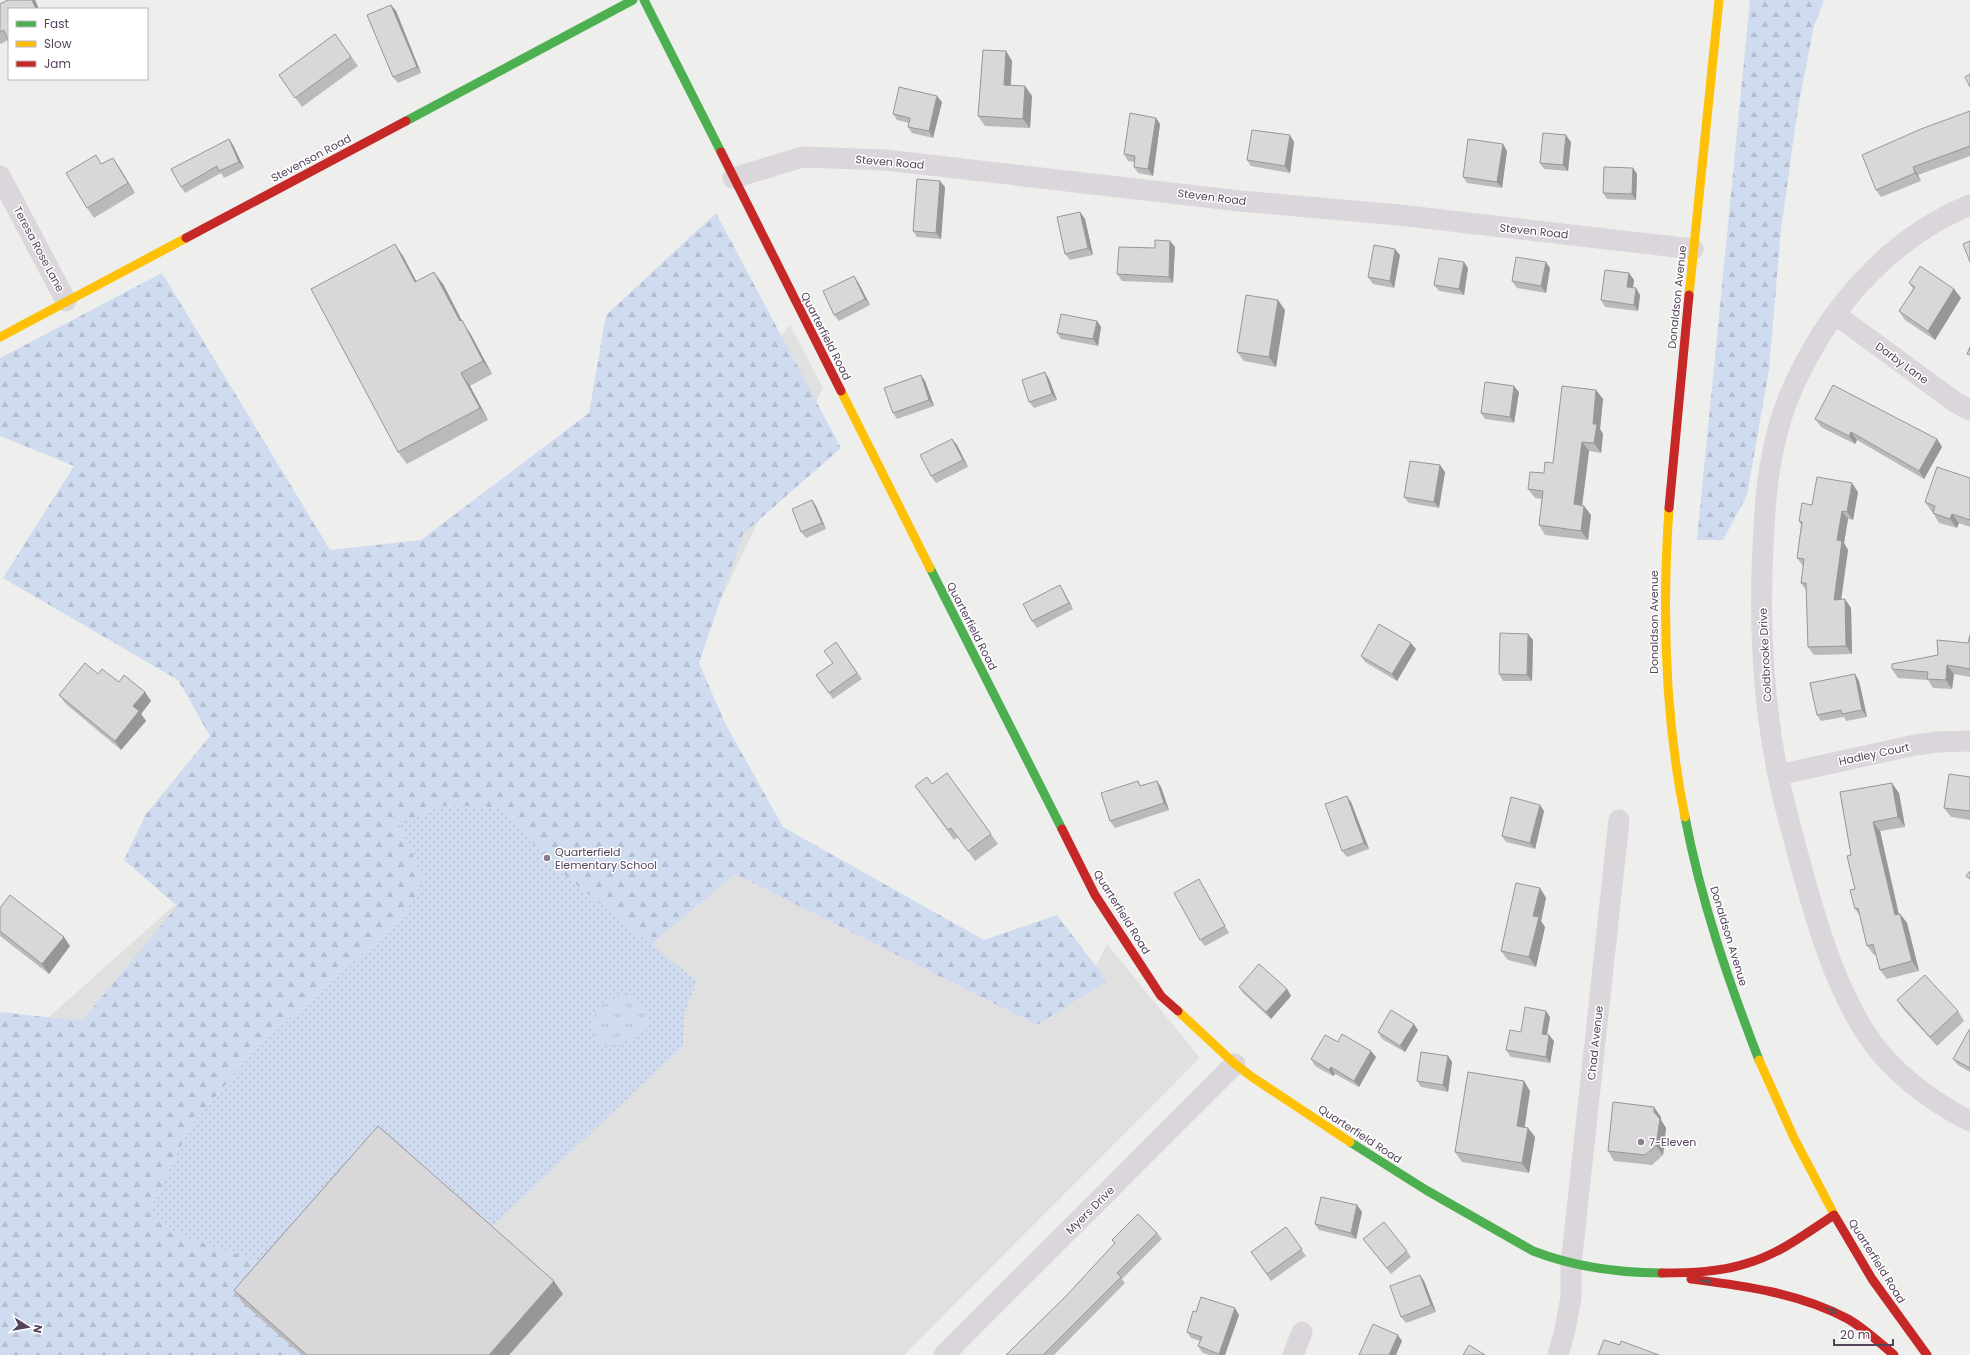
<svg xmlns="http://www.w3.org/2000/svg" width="1970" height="1355" font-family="Poppins,sans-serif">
  <defs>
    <pattern id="grass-dots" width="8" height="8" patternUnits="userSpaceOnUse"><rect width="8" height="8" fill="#cfdcf0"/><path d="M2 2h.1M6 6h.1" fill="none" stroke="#b4bed0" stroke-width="1.8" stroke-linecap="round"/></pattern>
    <pattern id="forest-firs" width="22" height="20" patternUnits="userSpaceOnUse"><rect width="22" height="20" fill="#cfdcf0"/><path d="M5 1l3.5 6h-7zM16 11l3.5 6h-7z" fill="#b4bed0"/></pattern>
    <pattern id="park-tufts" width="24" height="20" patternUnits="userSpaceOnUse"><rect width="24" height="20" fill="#cfdcf0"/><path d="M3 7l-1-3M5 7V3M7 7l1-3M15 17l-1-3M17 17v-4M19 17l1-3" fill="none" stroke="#b4bed0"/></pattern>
  </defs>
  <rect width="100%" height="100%" fill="#eeefed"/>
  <!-- education -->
  <path fill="#e1e0e0" d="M790 325 823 388 678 687 735 808 1081 995 1107 944 1200 1058 904 1355H0V1182L31 1033 171 908 363 807 496 682Z"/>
  <!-- grass -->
  <path fill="url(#grass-dots)" d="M446 805 498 808 567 877 697 981 684 1015 683 1046 441 1274 262 1263 177 1234 148 1214 191 1126 256 1048 403 918 423 880 398 823Z"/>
  <!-- forest -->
  <path fill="url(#forest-firs)" d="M1750 0H1824L1814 26 1798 108 1781 229 1769 370 1747 495 1723 540H1697Z
    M716 213 841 448 743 534 699 663 725 723 783 827 984 940 1057 915 1107 981 1037 1025 735 874 651 945 567 877 498 808 446 805 398 823 424 880 403 918 256 1048 191 1126 148 1214 177 1234 262 1263 501 1355H0V1012L82 1021 177 906 124 860 146 814 210 736 178 680 3 578 74 466 0 436V358L162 273 330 550 421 540 589 413 606 315Z"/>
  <!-- park -->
  <path fill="url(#park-tufts)" d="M619 996 633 997 649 1018 647 1029 619 1044H599L591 1034C592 1009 596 1006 619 996Z"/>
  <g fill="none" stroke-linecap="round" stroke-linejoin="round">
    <!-- street -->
    <path stroke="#dad6db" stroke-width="21" d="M0 176 66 301
      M733 178 803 157 886 160 1240 201 1399 215 1693 249
      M1970 205C1887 239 1825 312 1790 394 1770 442 1765 494 1763 546 1759 622 1763 700 1778 775 1785 808 1794 840 1803 873 1818 928 1835 984 1865 1032 1890 1071 1930 1101 1970 1121
      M1835 314 1955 402 1970 410
      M1778 775 1915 745 1937 742 1970 741
      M944 1355 1235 1064
      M1293 1355 1302 1332
      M1558 1355 1565 1330 1571 1297V1265L1619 820"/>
    <!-- fast -->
    <path stroke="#4caf50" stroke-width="9" d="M644 0 721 152
      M406 121 633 0
      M930 568 1062 829
      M1685 817C1701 901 1728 980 1759 1060
      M1350 1142 1426 1190 1533 1251C1575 1267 1617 1273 1662 1273"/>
    <!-- slow -->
    <path stroke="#ffc107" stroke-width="9" d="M1689 295 1719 0
      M0 337 186 238
      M841 391 930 568
      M1669 508C1662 612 1664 714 1685 817
      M1178 1011 1235 1064 1252 1077 1350 1142
      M1759 1060 1794 1138 1836 1218"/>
    <!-- jam -->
    <path stroke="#c62828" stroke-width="9" d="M721 152 841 391
      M186 238 406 121
      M1669 508 1689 295
      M1062 829 1095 895 1161 996 1178 1011
      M1836 1218 1872 1279 1927 1355
      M1662 1273C1690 1273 1721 1272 1748 1263 1779 1254 1807 1233 1834 1215
      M1691 1279C1745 1286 1800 1293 1848 1319 1865 1329 1879 1342 1894 1355"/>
  </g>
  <!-- wall -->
  <path fill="#bbb9bb" d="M8 0H35L39 9 8 40 1 44 0 43V4Z
    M391 5 396 11 421 73 398 83 393 77Z
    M335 34 358 66 302 107 279 75Z
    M1006 51 1012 61 1011 85 1025 86 1032 96 1030 128 985 126 978 116Z
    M942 102 933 138 912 133 908 127 909 123 897 120 893 114Z
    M1970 111V156L1918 175 1921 181 1881 197 1876 190Z
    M1156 118 1160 124 1153 176 1138 173 1134 167V162L1128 161 1124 154Z
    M229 139 233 145 244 168 224 178 221 173 185 193 181 187Z
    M1294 142 1290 173 1251 166 1247 160Z
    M1571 142 1568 171 1544 169 1540 163Z
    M1507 151 1502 188 1467 183 1463 177Z
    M102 164 119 167 135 193 94 218 87 208Z
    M1633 168 1637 174 1636 200 1607 199 1603 193Z
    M945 187 941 239 917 237 913 231Z
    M1085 219 1093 255 1070 260 1065 254Z
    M1170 241 1175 247 1173 283 1122 281 1117 274 1155 248Z
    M1400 255 1394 288 1373 284 1368 277Z
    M403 256 416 281 443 284 462 321 470 333 492 374 470 386 488 420 407 464 398 452Z
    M1468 268 1464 295 1439 291 1434 285Z
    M1550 268 1546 293 1517 288 1512 281Z
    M1629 273 1634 280 1633 288 1640 295 1638 311 1605 307 1601 300Z
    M858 282 870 305 839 321 834 315Z
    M1909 283 1954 289 1961 298 1935 340 1905 320 1899 311 1913 289Z
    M1285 310 1276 367 1244 361 1237 352Z
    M1097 321 1101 327 1098 346 1061 339 1057 333Z
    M1045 372 1049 379 1057 400 1034 408 1029 402Z
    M925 381 934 406 897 419 893 413Z
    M1596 390 1603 399 1600 429 1603 434 1601 453 1589 451 1582 505 1584 506 1591 515 1588 540 1545 535 1539 525 1542 499 1535 498 1528 489 1544 473 1553 463Z
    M1519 392 1514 423 1485 419 1481 413Z
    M1815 419 1937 439 1942 447 1924 479 1857 440 1855 444 1821 427Z
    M952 439 957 445 968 467 936 483 931 476Z
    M1445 472 1439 508 1409 503 1404 497Z
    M1970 478V527L1959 523 1957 528 1939 523 1933 513V512H1932L1925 502Z
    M1858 492 1853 520 1848 519 1844 543 1848 550 1841 599 1851 608 1852 654 1814 655 1808 647 1806 590 1801 583 1803 566 1797 558 1801 525 1799 521 1812 505Z
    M812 500 816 506 826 529 806 538 801 532Z
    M1060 585 1064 592 1073 609 1037 628 1032 621Z
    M1528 634 1533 640 1532 681H1503L1499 674Z
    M1970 635V677L1954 674 1952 689 1933 688 1928 680 1898 678 1892 669 1938 655 1968 643Z
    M836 642 862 679 833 699 816 675 833 663Z
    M1416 649 1397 681 1365 662 1361 656Z
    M98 674 119 682 145 692 151 701 141 714 146 721 121 750 66 704 59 695Z
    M1855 674 1859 681 1867 717 1846 721 1844 717 1821 721 1817 715Z
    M947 773 998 844 975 861 958 837 954 840 915 786 932 784Z
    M1970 777V820L1951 817 1944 808Z
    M1138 781 1141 786 1161 787 1169 810 1115 828 1110 821Z
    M1840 792 1899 793 1905 827 1880 831 1899 914H1900L1907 923 1919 971 1887 979 1880 970 1876 955H1874L1867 946 1860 916 1855 909V889L1851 855Z
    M1351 802 1369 849 1347 857 1342 851Z
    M1544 811 1535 849 1506 842 1502 836Z
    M1203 886 1229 933 1205 946 1200 940Z
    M1540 888 1546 898 1541 921 1545 927 1536 967 1508 960 1501 951Z
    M0 908 70 946 49 974 0 936Z
    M1239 987 1287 989 1291 996 1271 1019 1243 993Z
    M1897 1000 1958 1011 1964 1021 1937 1046 1904 1010Z
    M1550 1017 1547 1035 1554 1041 1550 1063 1511 1057 1506 1050 1521 1032Z
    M1418 1030 1405 1052 1382 1039 1378 1032Z
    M1970 1030V1072L1958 1065 1953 1059Z
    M1338 1042 1371 1051 1376 1057 1359 1087 1335 1074 1333 1076 1315 1066 1311 1059Z
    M1448 1056 1452 1062 1448 1092 1421 1087 1417 1081Z
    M1530 1091 1525 1127 1528 1128 1535 1137 1529 1173 1462 1162 1455 1152Z
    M1661 1117V1120L1666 1128 1663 1155 1652 1165 1614 1161 1608 1151Z
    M1357 1205 1362 1212 1356 1239 1319 1230 1315 1224Z
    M1286 1227 1306 1256 1271 1281 1251 1252Z
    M1157 1233 1162 1239 1122 1279 1125 1283 1054 1355H1006L1067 1295 1115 1244 1112 1240Z
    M1363 1239 1407 1251 1411 1257 1391 1274Z
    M1424 1281 1436 1312 1406 1323 1401 1317Z
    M234 1290 563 1294 509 1355H302L243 1303Z
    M1196 1312 1239 1315 1225 1355H1209L1203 1353 1198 1346 1200 1341 1191 1338 1187 1332Z"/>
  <!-- shaded-wall -->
  <path fill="#989698" d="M32 0H35L39 9H36Z
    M391 5 396 11 421 73 417 67Z
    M1006 51 1012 61 1010 94 1004 85Z
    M1025 86 1032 96 1030 128 1023 119Z
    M937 96 942 102 933 138 929 131Z
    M1156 118 1160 124 1153 176 1148 169Z
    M1290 135 1294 142 1290 173 1285 166Z
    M1566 135 1571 142 1568 171 1563 165Z
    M229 139 233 145 244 168 239 162Z
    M1503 144 1507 151 1502 188 1497 182Z
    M113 158 119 167 135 193 128 183Z
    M1913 167 1918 175 1921 181 1915 173Z
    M1633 168 1637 174 1636 200 1632 194Z
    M940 181 945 187 941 239 936 233Z
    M1080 212 1085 219 1093 255 1088 248Z
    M1170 241 1175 247 1173 283 1169 277Z
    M395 244 403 256 423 294 415 282Z
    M1395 249 1400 255 1394 288 1390 281Z
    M1464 262 1468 268 1464 295 1459 289Z
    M1546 262 1550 268 1546 293 1541 286Z
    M434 272 443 284 462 321 470 333 492 374 483 361 460 321Z
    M1629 273 1634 280 1632 294 1627 287Z
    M854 276 858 282 870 305 865 299Z
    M1636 288 1640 295 1638 311 1634 305Z
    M1954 289 1961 298 1935 340 1928 331Z
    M1278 300 1285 310 1276 367 1269 357Z
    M1097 321 1101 327 1098 346 1093 339Z
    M1045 372 1049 379 1057 400 1052 394Z
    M461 373 470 386 488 420 480 408Z
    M921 375 925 381 934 406 929 400Z
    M1514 386 1519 392 1514 423 1510 417Z
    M1596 390 1603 399 1600 429 1603 434 1601 453 1594 443 1593 424Z
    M1851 432 1857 440 1855 444 1849 436Z
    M952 439 957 445 968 467 963 460Z
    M1937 439 1942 447 1924 479 1919 471Z
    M1582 442 1589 451 1581 514 1574 504Z
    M1440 465 1445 472 1439 508 1434 502Z
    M1852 483 1858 492 1853 520 1847 512Z
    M812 500 816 506 826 529 822 523Z
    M1584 506 1591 515 1588 540 1581 531Z
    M1842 511 1848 519 1844 543 1848 550 1840 608 1834 600 1837 540Z
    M1952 514 1959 523 1957 528 1950 519Z
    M1060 585 1064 592 1073 609 1069 603Z
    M1845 599 1851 608 1852 654 1846 646Z
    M1528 634 1533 640 1532 681 1527 675Z
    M1411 643 1416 649 1397 681 1392 674Z
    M1947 665 1954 674 1952 689 1946 680Z
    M1855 674 1859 681 1867 717 1862 710Z
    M145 692 151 701 141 714 146 721 121 750 115 741 133 706Z
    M1157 781 1161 787 1169 810 1164 803Z
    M1892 783 1899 793 1905 827 1898 817Z
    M1347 796 1351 802 1369 849 1364 843Z
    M1540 805 1544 811 1535 849 1530 843Z
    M1873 822 1880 831 1901 925 1895 915Z
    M1540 888 1546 898 1541 921 1545 927 1536 967 1529 957 1533 916Z
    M1900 914 1907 923 1919 971 1912 961Z
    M64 937 70 946 49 974 42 964Z
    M1287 989 1291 996 1271 1019 1266 1012Z
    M1546 1011 1550 1017 1546 1040 1542 1034Z
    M1414 1024 1418 1030 1405 1052 1400 1046Z
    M1549 1035 1554 1041 1550 1063 1546 1057Z
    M1371 1051 1376 1057 1359 1087 1354 1081Z
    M1448 1056 1452 1062 1448 1092 1443 1085Z
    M1331 1067 1335 1074 1333 1076 1329 1070Z
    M1524 1081 1530 1091 1523 1135 1517 1126Z
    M1654 1107 1661 1117V1120L1666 1128 1663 1155 1656 1146Z
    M1528 1128 1535 1137 1529 1173 1522 1163Z
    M1357 1205 1362 1212 1356 1239 1351 1233Z
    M1420 1275 1424 1281 1436 1312 1431 1305Z
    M554 1281 563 1294 509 1355H489Z
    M1235 1308 1239 1315 1225 1355H1220L1219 1354Z
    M1398 1335 1402 1341 1396 1355H1389Z"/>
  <!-- building -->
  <path fill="#d9d7d9" stroke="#989698" d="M8 0H32L36 9H9V42L4 30 0 32V4Z
    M391 5 417 67 393 77 367 15Z
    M335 34 351 57 295 98 279 75Z
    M983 50 1006 51 1004 85 1025 86 1023 119 978 116Z
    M1970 74V87L1965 77Z
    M899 87 937 96 929 131 908 127 910 118 893 114Z
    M1970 111V146L1913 167 1915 173 1876 190 1862 155 1921 129Z
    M1130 113 1156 118 1148 169 1134 167 1135 156 1124 154Z
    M1252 130 1290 135 1285 166 1247 160Z
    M1543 133 1566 135 1563 165 1540 163Z
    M229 139 239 162 219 171 217 166 181 187 171 169Z
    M1468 139 1503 144 1497 182 1463 177Z
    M96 155 101 164 113 158 128 183 87 208 66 173Z
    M1604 167 1633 168 1632 194 1603 193Z
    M917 179 940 181 936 233 913 231Z
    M1080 212 1088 248 1065 254 1057 217Z
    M1155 240 1170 241 1169 277 1117 274 1119 247 1155 248Z
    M1970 241V262L1963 244Z
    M395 244 415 282 434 272 460 321 462 320 483 361 461 373 480 408 398 452 311 289Z
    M1374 245 1395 249 1390 281 1368 277Z
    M1516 257 1546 262 1541 286 1512 281Z
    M1439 258 1464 262 1459 289 1434 285Z
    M1920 266 1954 289 1928 331 1899 311 1915 287 1909 283Z
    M1605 270 1629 273 1627 287 1636 288 1634 305 1601 300Z
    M854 276 865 299 834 315 823 291Z
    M1246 295 1278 300 1269 357 1237 352Z
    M1061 314 1097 321 1093 339 1057 333Z
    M1970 347V355L1967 354Z
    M1045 372 1052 394 1029 402 1022 380Z
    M921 375 929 400 893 413 884 388Z
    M1485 382 1514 386 1510 417 1481 413Z
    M1833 385 1937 439 1919 471 1851 432 1849 436 1815 419Z
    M1562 386 1596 390 1593 424H1597L1594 443 1582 442 1574 504 1584 506 1581 531 1539 525 1543 491 1528 489 1530 472 1544 473 1545 462 1553 463Z
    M952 439 963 460 931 476 920 455Z
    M1410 461 1440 465 1434 502 1404 497Z
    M1937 467 1970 478V520L1952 514 1950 519 1933 513 1935 506 1925 502Z
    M1817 477 1852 483 1847 512 1842 511 1837 540 1842 541 1834 600 1845 599 1846 646 1808 647 1806 583H1801L1804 559 1797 558 1802 522 1799 521 1802 503 1812 505Z
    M812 500 822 523 801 532 792 509Z
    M1060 585 1069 603 1032 621 1023 604Z
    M1379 624 1411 643 1392 674 1361 656Z
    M1500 633 1528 634 1527 675 1499 674Z
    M1970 635V669L1947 665 1946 680 1927 679 1928 672 1892 669V664L1938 655 1937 640 1968 643Z
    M836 642 857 673 829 693 816 675 833 663 824 651Z
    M85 663 98 674 102 669 119 682 124 675 145 692 133 706 139 711 115 741 59 695Z
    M1855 674 1862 710 1842 714 1841 710 1817 715 1810 683Z
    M947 773 991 834 968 851 951 828 948 830 915 786 927 777 932 784Z
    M1949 774 1970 777V811L1944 808Z
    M1138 781 1140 786 1157 781 1164 803 1110 821 1101 793Z
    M1892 783 1898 817 1873 822 1895 915 1900 914 1912 961 1880 970 1873 944 1867 946 1858 908 1855 909 1850 890 1855 889 1847 856 1851 855 1840 792Z
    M1347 796 1364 843 1342 851 1325 804Z
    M1511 797 1540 805 1530 843 1502 836Z
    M1970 871V879L1966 876Z
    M1199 879 1225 926 1200 940 1174 893Z
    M1516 883 1540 888 1533 916 1539 917 1529 957 1501 951Z
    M10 895 64 937 42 964 0 931V908Z
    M1259 964 1287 989 1266 1012 1239 987Z
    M1925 975 1958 1011 1930 1037 1897 1000Z
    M1525 1007 1546 1011 1542 1034 1549 1035 1546 1057 1506 1050 1510 1030 1521 1032Z
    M1391 1010 1414 1024 1400 1046 1378 1032Z
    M1969 1030H1970V1068L1953 1059Z
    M1342 1034 1371 1051 1354 1081 1331 1067 1329 1070 1311 1059 1325 1035 1338 1042Z
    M1421 1052 1448 1056 1443 1085 1417 1081Z
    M1468 1072 1524 1081 1517 1126 1528 1128 1522 1163 1455 1152Z
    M1613 1102 1654 1107V1112L1660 1119 1656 1146 1645 1155 1608 1151Z
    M378 1126 554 1281 489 1355H307L234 1290Z
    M1321 1197 1357 1205 1351 1233 1315 1224Z
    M1138 1214 1157 1233 1117 1273 1121 1277 1043 1355H1006L1067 1295 1115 1243 1112 1240Z
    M1384 1222 1407 1251 1387 1268 1363 1239Z
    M1286 1227 1302 1249 1267 1274 1251 1252Z
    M1420 1275 1431 1305 1401 1317 1390 1286Z
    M1201 1297 1235 1308 1219 1354 1198 1346 1202 1337 1187 1332 1193 1311 1196 1312Z
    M1373 1324 1398 1335 1389 1355H1359Z
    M1604 1340 1620 1345 1621 1341 1659 1355H1598Z
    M1469 1345 1485 1355H1463Z"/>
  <!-- one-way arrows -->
  <defs><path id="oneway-shaft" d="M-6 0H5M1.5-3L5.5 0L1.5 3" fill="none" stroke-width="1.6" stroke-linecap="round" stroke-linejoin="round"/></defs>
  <g stroke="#54535a">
    <use href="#oneway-shaft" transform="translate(1705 1281) rotate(8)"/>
    <use href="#oneway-shaft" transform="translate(1831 1310) rotate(23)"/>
  </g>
  <!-- markers -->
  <g fill="#8b7f8f" stroke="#fff" stroke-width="1.5">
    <circle cx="547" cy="858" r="4"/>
    <circle cx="1641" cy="1142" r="4"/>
  </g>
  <g text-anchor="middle" stroke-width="3" stroke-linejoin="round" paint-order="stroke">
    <!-- street labels -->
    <g font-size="11" fill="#55435c" stroke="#fff">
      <text transform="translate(311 158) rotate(-28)" y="4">Stevenson Road</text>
      <text transform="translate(890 162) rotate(5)" y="4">Steven Road</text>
      <text transform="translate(1212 197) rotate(7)" y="4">Steven Road</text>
      <text transform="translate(1534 231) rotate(6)" y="4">Steven Road</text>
      <text transform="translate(39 249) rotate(62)" y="4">Teresa Rose Lane</text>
      <text transform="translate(1677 297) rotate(-84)" y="4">Donaldson Avenue</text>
      <text transform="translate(826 336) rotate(63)" y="4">Quarterfield Road</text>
      <text transform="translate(1902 363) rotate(36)" y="4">Darby Lane</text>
      <text transform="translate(1654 622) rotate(-90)" y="4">Donaldson Avenue</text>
      <text transform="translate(972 626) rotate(63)" y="4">Quarterfield Road</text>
      <text transform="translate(1765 655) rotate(-93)" y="4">Coldbrooke Drive</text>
      <text transform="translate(1874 754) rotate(-12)" y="4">Hadley Court</text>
      <text transform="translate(1122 912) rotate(58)" y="4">Quarterfield Road</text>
      <text transform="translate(1729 936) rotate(73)" y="4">Donaldson Avenue</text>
      <text transform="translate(1595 1043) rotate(-84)" y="4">Chad Avenue</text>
      <text transform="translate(1360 1134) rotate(33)" y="4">Quarterfield Road</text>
      <text transform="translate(1090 1210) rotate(-45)" y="4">Myers Drive</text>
      <text transform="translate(1877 1261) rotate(58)" y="4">Quarterfield Road</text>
    </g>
    <!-- poi labels -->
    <g font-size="11" fill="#55435c" stroke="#fff" text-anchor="start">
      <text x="555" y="856">Quarterfield<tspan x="555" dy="13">Elementary School</tspan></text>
      <text x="1649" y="1146">7-Eleven</text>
    </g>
  </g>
  <!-- legend -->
  <rect x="8" y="8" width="140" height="72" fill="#ffffff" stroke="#bbb4be"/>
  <rect x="16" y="21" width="20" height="6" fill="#4caf50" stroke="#bbb4be"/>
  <text x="44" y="28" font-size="12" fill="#55435c">Fast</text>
  <rect x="16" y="41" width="20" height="6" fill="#ffc107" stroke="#bbb4be"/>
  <text x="44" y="48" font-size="12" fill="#55435c">Slow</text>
  <rect x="16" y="61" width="20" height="6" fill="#c62828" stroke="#bbb4be"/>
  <text x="44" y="68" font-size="12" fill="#55435c">Jam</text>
  <!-- north arrow -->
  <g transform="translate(28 1327) rotate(101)" stroke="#ffffff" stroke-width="3" paint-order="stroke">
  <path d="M0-3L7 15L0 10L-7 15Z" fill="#55435c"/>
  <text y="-6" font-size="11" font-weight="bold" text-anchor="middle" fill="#55435c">N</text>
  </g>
  <!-- scale -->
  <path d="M1834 1339v6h59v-6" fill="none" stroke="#55435c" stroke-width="2"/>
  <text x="1840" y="1339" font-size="12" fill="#55435c" stroke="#ffffff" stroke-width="3" paint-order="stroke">20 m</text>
</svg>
